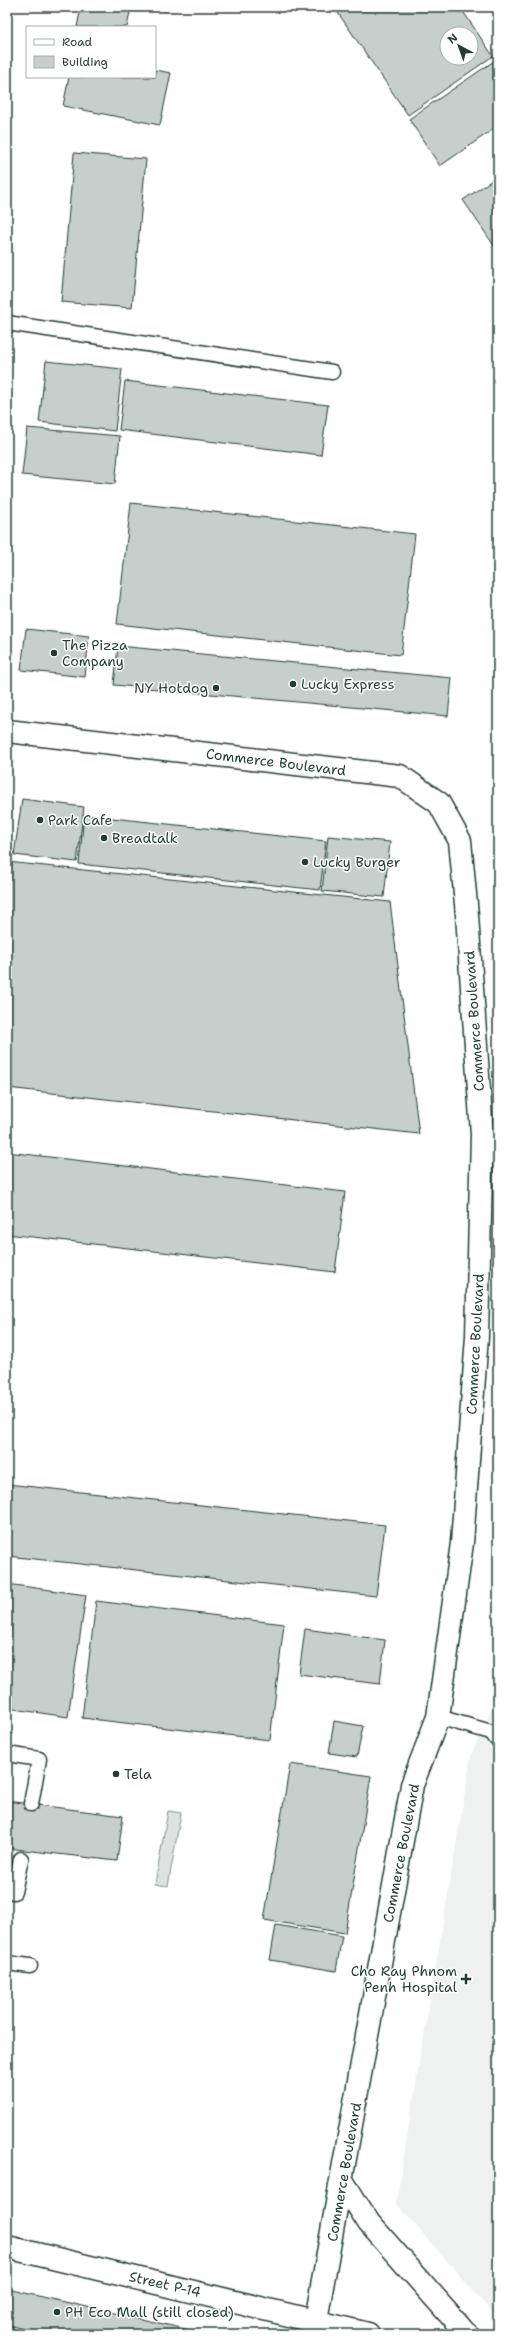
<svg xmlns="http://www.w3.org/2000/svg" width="505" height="2341" font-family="'Shantell Sans',sans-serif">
  <rect width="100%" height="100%" fill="#fff"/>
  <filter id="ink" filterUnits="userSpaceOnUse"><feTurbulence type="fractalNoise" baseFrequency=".025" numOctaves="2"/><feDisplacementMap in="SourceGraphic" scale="8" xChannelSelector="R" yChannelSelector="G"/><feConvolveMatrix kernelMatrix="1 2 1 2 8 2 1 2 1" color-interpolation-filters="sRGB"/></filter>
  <g filter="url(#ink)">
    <!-- built -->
    <path fill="#eef1f0" d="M498 1692V2319L396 2203 471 1756Z"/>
    <!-- green -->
    <path fill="#dee3e2" stroke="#7e908b" d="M168 1811 181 1813 168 1886 155 1884Z"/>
    <!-- building -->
    <path fill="#c7cfcc" stroke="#1f3d34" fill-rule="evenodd" d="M81 7H131L127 27H77Z
      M146 7H167L166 11Z
      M334 7H460L493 56 408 115ZM447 34H471V58H447Z
      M497 59 498 126 440 166 409 119Z
      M155 70 171 73 160 125 63 106 69 77H155Z
      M74 153 146 159 132 308 61 302Z
      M498 176V245L495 247 463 200Z
      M46 361 122 369 115 431 39 422Z
      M125 381 328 405 321 455 119 430Z
      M27 428 120 436 115 484 22 475Z
      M131 503 415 534 401 655 117 624Z
      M26 629 89 636 85 677 21 670Z
      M118 646 452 678 448 716 114 685Z
      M22 799 84 807 77 862 14 855Z
      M84 815 326 841 320 890 79 864Z
      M328 836 390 842 384 897 322 891Z
      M7 862 390 902 419 1134 7 1088Z
      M7 1152 345 1192 335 1272 7 1234Z
      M7 1484 385 1525 376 1596 7 1556Z
      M7 1584 86 1595 68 1717 7 1708Z
      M96 1601 284 1624 270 1740 82 1718Z
      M305 1629 385 1640 380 1684 299 1674Z
      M334 1721 363 1726 357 1757 329 1753Z
      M290 1764 371 1776 345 1933 264 1920Z
      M7 1801 123 1816 117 1861 7 1848Z
      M276 1925 342 1936 336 1971 270 1960Z
      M7 2289 208 2334H7Z
      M7 2325 46 2334H7Z"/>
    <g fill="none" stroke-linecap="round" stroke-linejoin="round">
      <defs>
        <path id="service" d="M7 323 332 372
          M438 1717 491 1732 498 1741
          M7 1754 39 1759 31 1804
          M7 1891 14 1892 21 1859
          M7 1963 30 1966"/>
        <path id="minor" d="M7 731 400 776 439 803 460 841 467 915 482 1134 477 1336 462 1543 438 1717 412 1785 316 2320
          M343 2182 369 2223 467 2334
          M7 2247 368 2334"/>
      </defs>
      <!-- service casing -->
      <use href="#service" stroke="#1f3d34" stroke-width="17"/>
      <!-- minor casing -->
      <use href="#minor" stroke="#1f3d34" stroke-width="25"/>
      <!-- service -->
      <use href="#service" stroke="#fff" stroke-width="14"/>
      <!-- minor -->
      <use href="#minor" stroke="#fff" stroke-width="22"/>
    </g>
  </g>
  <!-- markers -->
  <g fill="#1f3d34" stroke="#fff" stroke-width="1.5">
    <circle cx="54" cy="653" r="4"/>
    <circle cx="293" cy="684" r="4"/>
    <circle cx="216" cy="688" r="4"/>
    <circle cx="40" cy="820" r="4"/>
    <circle cx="104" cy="838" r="4"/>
    <circle cx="305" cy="862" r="4"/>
    <circle cx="116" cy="1774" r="4"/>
    <path d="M464 1973h4v4h4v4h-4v4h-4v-4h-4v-4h4z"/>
    <circle cx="57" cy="2312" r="4"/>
  </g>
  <g text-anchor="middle" stroke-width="3" stroke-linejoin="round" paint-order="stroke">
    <!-- poi labels -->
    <g font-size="14" fill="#1f3d34" stroke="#fff" text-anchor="start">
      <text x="62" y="650">The Pizza<tspan x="62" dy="16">Company</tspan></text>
      <text x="301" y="689">Lucky Express</text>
      <text x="208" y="693" text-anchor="end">NY Hotdog</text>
      <text x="48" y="825">Park Cafe</text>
      <text x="112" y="843">Breadtalk</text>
      <text x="313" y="867">Lucky Burger</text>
      <text x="124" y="1779">Tela</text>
      <text x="457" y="1976" text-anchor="end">Cho Ray Phnom<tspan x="457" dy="16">Penh Hospital</tspan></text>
      <text x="65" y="2317">PH Eco Mall (still closed)</text>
    </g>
    <!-- street labels -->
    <g font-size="14" fill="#1f3d34" stroke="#fff">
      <text transform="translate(276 762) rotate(7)" y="5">Commerce Boulevard</text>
      <text transform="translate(474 1021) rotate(-94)" y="5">Commerce Boulevard</text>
      <text transform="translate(475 1344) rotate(-87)" y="5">Commerce Boulevard</text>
      <text transform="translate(401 1853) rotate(-79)" y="5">Commerce Boulevard</text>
      <text transform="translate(344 2172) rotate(-80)" y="5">Commerce Boulevard</text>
      <text transform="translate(165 2284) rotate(13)" y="5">Street P-14</text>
    </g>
  </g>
  <!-- margin -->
  <rect width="505" height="2341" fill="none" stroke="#fff" stroke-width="24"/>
  <rect x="12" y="12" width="481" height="2317" fill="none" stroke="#1f3d34" stroke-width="1.5" filter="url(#ink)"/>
  <!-- legend -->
  <rect x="26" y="26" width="130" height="52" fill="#ffffff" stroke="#a5b1ae"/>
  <rect x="34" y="39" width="20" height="6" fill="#ffffff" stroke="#a5b1ae"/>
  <text x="62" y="46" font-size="12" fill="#1f3d34">Road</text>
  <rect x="34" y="56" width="20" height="12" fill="#c7cfcc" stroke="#a5b1ae"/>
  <text x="62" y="66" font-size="12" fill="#1f3d34">Building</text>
  <!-- north arrow -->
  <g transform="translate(459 46) rotate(319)"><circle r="19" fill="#ffffff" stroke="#a5b1ae"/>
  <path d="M0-3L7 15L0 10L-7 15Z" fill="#1f3d34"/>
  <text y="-6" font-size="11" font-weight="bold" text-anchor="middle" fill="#1f3d34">N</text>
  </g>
</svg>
